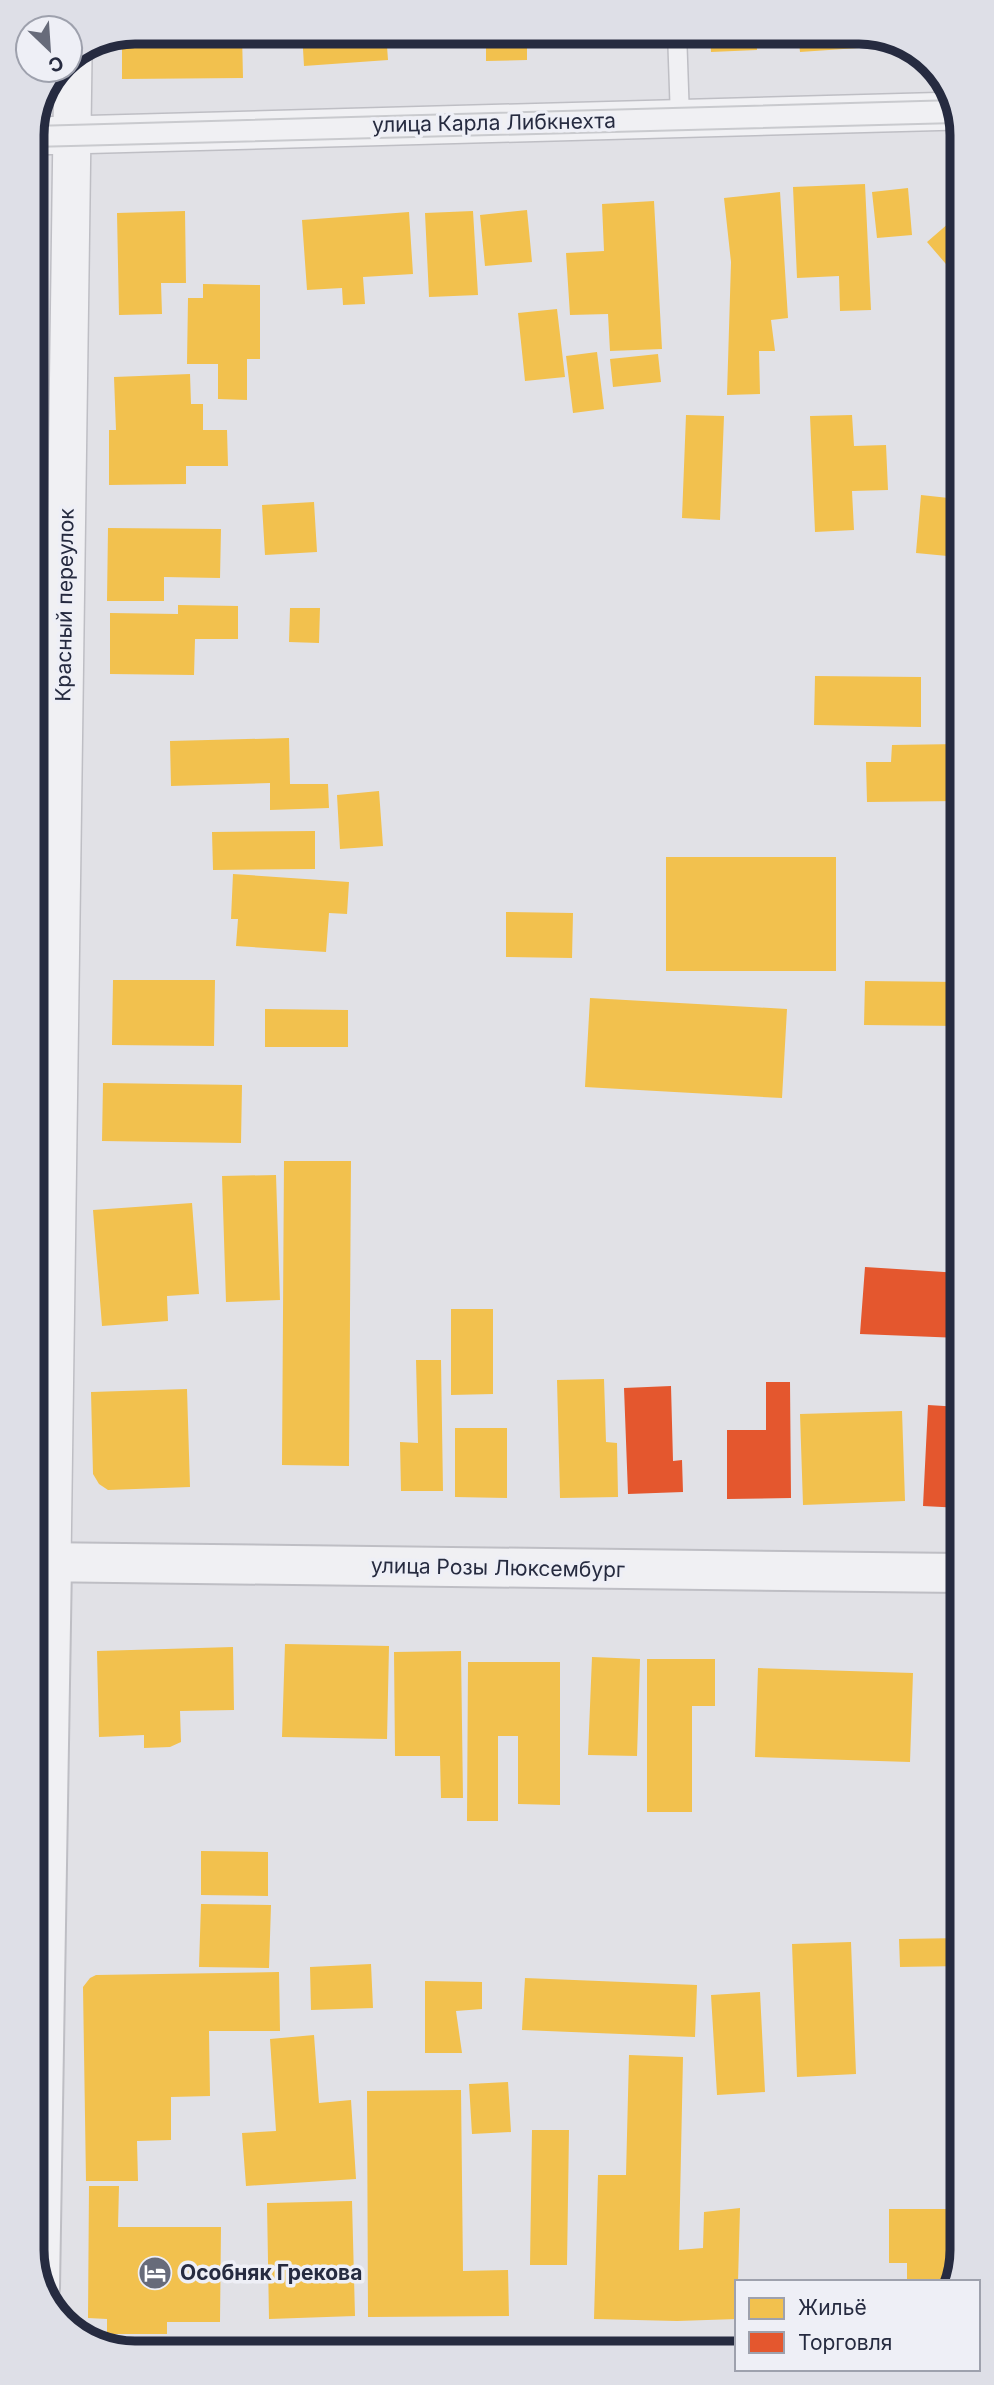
<svg xmlns="http://www.w3.org/2000/svg" width="994" height="2385" font-family="Inter,sans-serif">
  <rect width="100%" height="100%" fill="#e1e1e6"/>
  <!-- homes -->
  <path fill="#f2c14e" d="M134 32 242 34 243 78 122 79V37Z
    M302 32H386L388 60 304 66Z
    M486 32H527V60L486 61Z
    M710 32H756L757 50 711 52Z
    M798 32H867L887 39V46L800 52Z
    M865 184 871 310 840 311 839 276 797 278 793 187Z
    M908 188 912 235 877 238 872 192Z
    M780 192 788 318 771 320 775 351H759L760 394 727 395 731 262 724 198Z
    M654 201 662 349 610 351 608 314 570 315 566 253 604 251 602 204Z
    M527 210 532 262 485 266 480 215Z
    M185 211 186 283H161L162 314 119 315 117 213Z
    M473 211 478 295 429 297 425 213Z
    M409 212 413 274 363 277 365 304 343 305 342 288 307 290 302 220Z
    M957 216 958 278 927 242Z
    M203 284 260 285V359H247V400L218 399V364H187L188 298H203Z
    M557 309 565 377 525 381 518 313Z
    M597 352 604 409 573 413 566 356Z
    M658 354 661 382 613 387 610 359Z
    M190 374 191 404H203V430H227L228 466H186V484L109 485V430H116L114 377Z
    M686 415 724 416 720 520 682 518Z
    M852 415 854 446 886 445 888 490 852 491 854 530 815 532 810 416Z
    M921 495 958 499V557L916 553Z
    M314 502 317 552 265 555 262 505Z
    M108 528 221 529 220 578 164 577V601H107Z
    M178 605 238 606V639H195L194 675 110 674V613L178 614Z
    M290 608H320L319 643 289 642Z
    M815 676 921 677V727L814 725Z
    M289 738 290 784H328L329 808 270 810V783L171 786 170 741Z
    M959 744V801L867 802 866 762H891L892 745Z
    M379 791 383 846 340 849 337 795Z
    M315 831V869L213 870 212 832Z
    M666 857H836V971H666Z
    M233 874 349 882 347 914 329 913 326 952 236 946 238 919H231Z
    M506 912 573 913 572 958 506 957Z
    M113 980H215L214 1046 112 1045Z
    M865 981 959 982V1026L864 1025Z
    M590 998 787 1009 782 1098 585 1087Z
    M265 1009 348 1010V1047H265Z
    M103 1083 242 1085 241 1143 102 1141Z
    M284 1161H351L349 1466 282 1465Z
    M276 1175 280 1300 226 1302 222 1176Z
    M192 1203 199 1294 167 1296 168 1321 102 1326 93 1210Z
    M451 1309H493V1394L451 1395Z
    M416 1360H441L443 1491H401L400 1442 418 1443Z
    M604 1379 606 1442 617 1443 618 1497 560 1498 557 1380Z
    M187 1389 190 1487 108 1490 99 1484 93 1474 91 1392Z
    M902 1411 905 1501 803 1505 800 1414Z
    M455 1428H507V1498L455 1497Z
    M285 1644 389 1646 387 1739 282 1737Z
    M233 1647 234 1710 180 1711 181 1742 170 1747 144 1748V1735L99 1737 97 1651Z
    M461 1651 463 1798H441L440 1756H395L394 1652Z
    M592 1657 640 1659 637 1756 588 1755Z
    M647 1659H715V1706H692V1812H647Z
    M951 1659H961V1695H951Z
    M468 1662H560V1805L518 1804V1736H498V1821H467Z
    M758 1668 913 1673 910 1762 755 1757Z
    M201 1851 268 1852V1896L201 1895Z
    M201 1904 271 1905 269 1968 199 1967Z
    M962 1938V1966L900 1967 899 1939Z
    M851 1942 856 2074 797 2077 792 1944Z
    M371 1964 373 2008 311 2010 310 1967Z
    M279 1972 280 2031H209L210 2096 171 2097V2140L137 2141 138 2181H86L83 1987 90 1978 96 1975Z
    M525 1978 697 1985 695 2037 522 2030Z
    M425 1981 482 1982V2009L456 2011 462 2053H425Z
    M760 1992 765 2092 717 2095 711 1995Z
    M314 2035 319 2103 351 2100 356 2179 246 2186 242 2133 276 2131 270 2039Z
    M629 2055 683 2057 679 2250 703 2248 704 2212 740 2208 737 2319 677 2321 594 2319 598 2175H626Z
    M508 2082 511 2132 472 2134 469 2084Z
    M461 2090 463 2271 508 2270 509 2316 368 2317 367 2091Z
    M532 2130H569L567 2265H530Z
    M89 2186H119L118 2227H221L220 2322H167V2334H107V2319L88 2318Z
    M352 2201 355 2316 269 2319 267 2203Z
    M889 2209H962V2251L952 2282H907V2263H889Z"/>
  <!-- shops -->
  <path fill="#e4572e" d="M865 1267 960 1273V1338L860 1334Z
    M766 1382H790L791 1498 727 1499V1430H766Z
    M671 1386 673 1461 682 1460 683 1492 628 1494 624 1388Z
    M928 1405 960 1407 961 1508 923 1506Z"/>
  <g fill="none" stroke-linecap="round" stroke-linejoin="round">
    <defs>
      <path id="service" d="M677 32 680 118"/>
      <path id="minor" d="M32 136 957 111
        M52 1563 73 57"/>
      <path id="tertiary" d="M35 1562 961 1573
        M40 2288 52 1563"/>
    </defs>
    <!-- service casing -->
    <use href="#service" stroke="#bebec4" stroke-width="21"/>
    <!-- minor casing -->
    <use href="#minor" stroke="#bebec4" stroke-width="40"/>
    <!-- tertiary casing -->
    <use href="#tertiary" stroke="#bebec4" stroke-width="42"/>
    <!-- service -->
    <use href="#service" stroke="#f0f0f3" stroke-width="18"/>
    <!-- minor -->
    <use href="#minor" stroke="#f0f0f3" stroke-width="37"/>
    <!-- tertiary -->
    <use href="#tertiary" stroke="#f0f0f3" stroke-width="38"/>
    <!-- tram -->
    <path stroke="#c9cace" stroke-width="2" d="M33 126 956 100
      M32 147 957 123"/>
  </g>
  <!-- icons -->
  <defs>
    <symbol id="hotel-disc" viewBox="-11 -11 22 22"><circle r="9.5" fill="#676b7a" stroke="#eeeff6"/><path d="M-6-4.5h1.5V1H6V5H4.5V3h-9V5H-6ZM-4 0a1.8 1.8 0 1 1 3.6 0ZM.5 0V-2.5h3Q6-2.5 6 0Z" fill="#fff"/></symbol>
  </defs>
  <g fill-rule="evenodd">
    <use href="#hotel-disc" x="136" y="2254" width="38" height="38"/>
  </g>
  <g text-anchor="middle" stroke-width="7" stroke-linejoin="round" paint-order="stroke">
    <!-- street labels -->
    <g font-size="21" fill="#262b40" stroke="#eeeff6">
      <text transform="translate(494 123) rotate(-1)" y="7">улица Карла Либкнехта</text>
      <text transform="translate(65 605) rotate(-89)" y="7">Красный переулок</text>
      <text transform="translate(498 1568) rotate(1)" y="7">улица Розы Люксембург</text>
    </g>
    <!-- poi labels -->
    <g font-size="21" font-weight="bold" fill="#262b40" stroke="#eeeff6" text-anchor="start">
      <text x="180" y="2280">Особняк Грекова</text>
    </g>
  </g>
  <!-- crop -->
  <path d="M0 0H994V2385H0ZM135 44H859A91 91 0 0 1 950 135V2250A91 91 0 0 1 859 2341H135A91 91 0 0 1 44 2250V135A91 91 0 0 1 135 44Z" fill="#dedfe7" fill-rule="evenodd"/>
  <path fill="none" stroke="#262b40" stroke-width="9" d="M135 44H859A91 91 0 0 1 950 135V2250A91 91 0 0 1 859 2341H135A91 91 0 0 1 44 2250V135A91 91 0 0 1 135 44Z"/>
  <!-- legend -->
  <rect x="735" y="2280" width="245" height="91" fill="#eeeff6" stroke="#9ea1ad" stroke-width="2"/>
  <rect x="749" y="2298" width="35" height="21" fill="#f2c14e" stroke="#9ea1ad" stroke-width="2"/>
  <text x="798" y="2315" font-size="21" fill="#262b40">Жильё</text>
  <rect x="749" y="2332" width="35" height="21" fill="#e4572e" stroke="#9ea1ad" stroke-width="2"/>
  <text x="798" y="2350" font-size="21" fill="#262b40">Торговля</text>
  <!-- north arrow -->
  <g transform="translate(49 49) rotate(155)"><circle r="33" fill="#eeeff6" stroke="#9ea1ad" stroke-width="2"/>
  <path d="M0-5L12 26L0 18L-12 26Z" fill="#676b7a"/>
  <text y="-10" font-size="19" font-weight="bold" text-anchor="middle" fill="#262b40">С</text>
  </g>
</svg>
